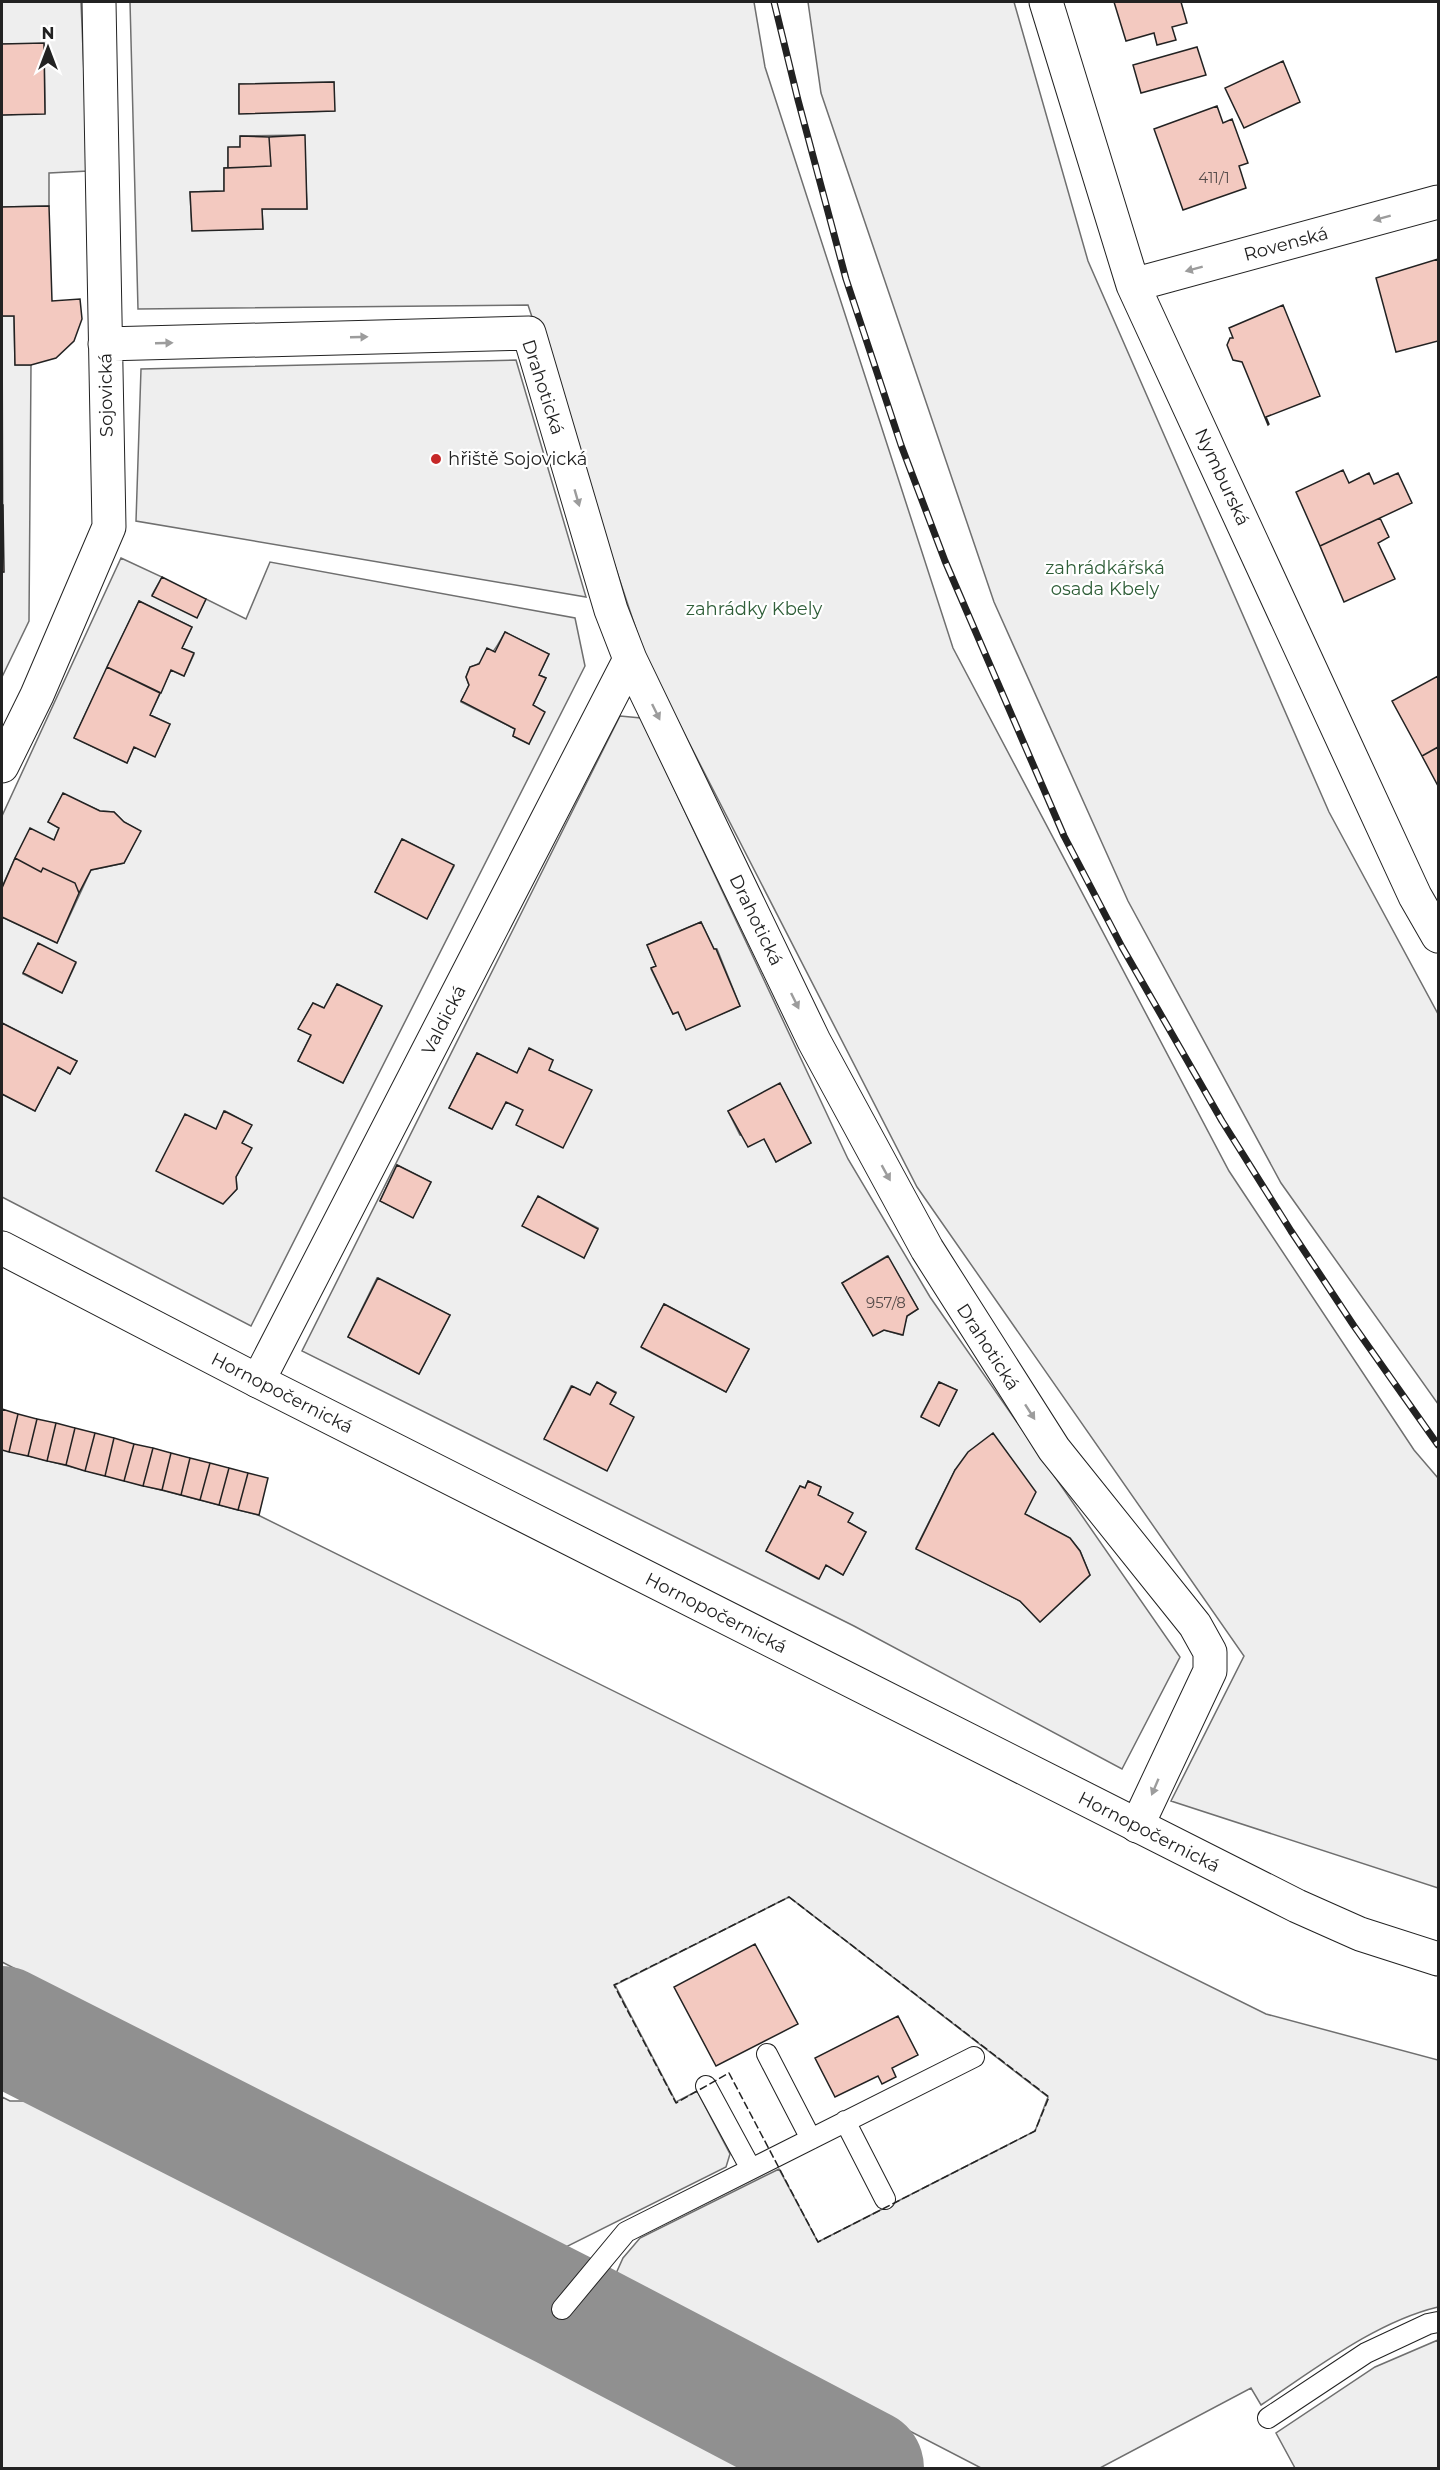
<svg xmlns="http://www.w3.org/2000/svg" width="1440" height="2470" font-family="Montserrat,sans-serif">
  <rect width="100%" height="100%" fill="#fff"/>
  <!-- green -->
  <path fill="#eee" stroke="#6f6f6f" stroke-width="1.5" fill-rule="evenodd" d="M2 2H81L88 171 49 173V206L2 207V115L45 113 44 44H2Z
    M130 2H754L765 67 953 648 1229 1171 1414 1450 1438 1478V1888L1171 1801 1244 1656 917 1187 646 659 528 305 138 309ZM334 82V111L239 113V84ZM304 135 307 209H262L263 229 192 230 190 192 224 191V168H228V148L240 147 241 136Z
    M808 2H1014L1088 261 1329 812 1438 1014V1404L1281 1183 1128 901 994 602 821 93Z
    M2 316H14L15 365H31L29 621 2 677V572H3Z
    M516 360 586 597 136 521 141 369Z
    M121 558 162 577 152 595 197 617 206 599 246 619 270 562 575 618 585 666 251 1326 2 1197V1094L35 1111 58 1067 70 1074 77 1061 2 1023V917L57 943 91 870 124 863 140 831 124 822 114 812 100 811 63 794 48 822 59 828 54 840 15 858 2 887V816ZM139 601 192 627 182 648 194 654 184 676 171 670 150 715 170 724 155 756 134 747 127 763 74 738ZM505 632 549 654 539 675 546 678 533 705 529 744 513 736 515 729 461 702 469 685 466 677 470 667C489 661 496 649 505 632ZM402 839 454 866 427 918 375 892ZM38 944 76 963 62 993 23 974ZM337 984 382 1006 343 1083 298 1061 311 1035 299 1028 313 1003 324 1008ZM225 1111 251 1125 242 1143 251 1148 236 1177 237 1189 227 1199 216 1129Z
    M620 716 641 718 848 1159 930 1297 1180 1657 1122 1769 854 1626 302 1351ZM701 922 714 949H717L740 1006 686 1029 678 1012 673 1014 651 969 656 966 647 945ZM529 1049 553 1060 523 1110 506 1102 492 1129 449 1108 477 1053 517 1073ZM780 1084 811 1143 776 1162 764 1139 740 1135 728 1111ZM397 1165 431 1182 413 1217 380 1201ZM538 1197 598 1228 584 1258ZM887 1256 918 1309 907 1316 902 1335 884 1330 873 1335 842 1283ZM377 1278 450 1315 419 1374 348 1337ZM664 1304 749 1349 726 1392 642 1348ZM939 1382 957 1390 939 1426 921 1416ZM597 1383 616 1392 610 1404 545 1439 571 1386 590 1395ZM955 1470 1025 1514 1070 1538 1080 1551 1090 1575 1040 1622 1020 1601 916 1548ZM808 1481 821 1487 818 1495 852 1513 848 1522 866 1532 843 1575 826 1565 818 1579 766 1551 800 1486 805 1488Z
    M2 1449 258 1515 1266 2014 1438 2060V2307C1375 2322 1314 2370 1261 2405L1251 2388 1100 2468H981L614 2278 623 2258 640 2238 779 2169 818 2242 1035 2131 1048 2097 789 1897 615 1985 676 2102 697 2091 730 2154 726 2167 560 2250 2 1962Z
    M2 2097 10 2101H47L755 2468H2Z
    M1438 2340V2468H1295L1276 2433 1375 2367Z"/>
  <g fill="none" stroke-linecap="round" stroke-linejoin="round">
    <!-- taxiway -->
    <path stroke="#909090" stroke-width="118" d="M2 2025 562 2309 865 2468"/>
  </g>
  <!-- building -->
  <path fill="#f3c9c0" stroke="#222" stroke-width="1.5" d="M1114 2H1181L1187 23 1172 27 1176 40 1157 45 1154 33 1126 41Z
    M44 43 45 114 2 115V44Z
    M1197 47 1206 75 1141 93 1133 65Z
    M1283 61 1300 102 1244 128 1225 88Z
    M334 82 335 111 239 114V84Z
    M1217 106 1223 123 1232 119 1248 163 1239 166 1246 188 1183 210 1154 129Z
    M305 135 307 209H262L263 229 192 231 190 192 224 191V168L271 166 269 137Z
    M240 136 269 137 271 166 228 168V147H240Z
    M49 206 52 301 80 299 82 319 74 341 56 358 31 365H15L14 316H2V207Z
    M1438 259V341L1396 352 1376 278Z
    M1283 305 1320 396 1266 417 1269 424 1268 425 1242 362 1233 360 1227 345 1230 338H1233L1229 328Z
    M1343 470 1349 483 1369 473 1374 484 1398 473 1412 503 1320 546 1296 492Z
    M2 505H3L4 572H2Z
    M1380 518 1389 537 1378 543 1395 579 1344 602 1320 546Z
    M162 577 206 599 197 618 152 596Z
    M139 601 192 627 182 648 194 653 184 676 171 670 161 693 107 667Z
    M505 632 549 654 539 675 546 678 533 705 545 712 529 744 513 736 515 729 461 701 469 685 466 677 470 667 479 664 487 648 495 652Z
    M107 667 160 693 150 715 170 724 155 757 134 747 127 763 74 738Z
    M1438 676V747L1422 756 1392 701Z
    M1438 747V786L1422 756Z
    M63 793 100 811 114 812 124 822 141 831 124 863 91 870 79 893 75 883 43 868 41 872 15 858 30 828 54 840 59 828 48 822Z
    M402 839 454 865 427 919 375 892Z
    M15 858 41 872 43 868 75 883 79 893 57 943 2 917V888Z
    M701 922 714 949H716L740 1006 686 1030 678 1012 673 1014 651 968 656 966 647 945Z
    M38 943 76 962 62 993 23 973Z
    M337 984 382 1006 343 1083 298 1061 311 1035 298 1029 313 1003 324 1008Z
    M2 1023 77 1061 70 1074 58 1067 35 1111 2 1094Z
    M529 1048 553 1060 549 1070 592 1090 563 1148 516 1125 523 1110 506 1102 492 1129 449 1108 477 1053 517 1073Z
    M780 1083 811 1143 776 1162 764 1139 748 1147 728 1111Z
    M224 1111 252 1125 242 1143 252 1148 236 1177 237 1189 223 1204 156 1171 185 1114 216 1129Z
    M397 1165 431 1182 413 1218 380 1201Z
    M538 1196 598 1229 584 1258 522 1226Z
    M888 1256 918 1309 907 1316 903 1335 884 1330 873 1336 842 1283Z
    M378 1278 450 1315 419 1374 348 1337Z
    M664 1304 749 1349 726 1392 641 1347Z
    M597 1382 616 1393 610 1404 634 1417 607 1471 544 1439 572 1386 590 1395Z
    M939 1382 957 1390 939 1426 921 1417Z
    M2 1409 18 1414 9 1452 2 1450Z
    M18 1414 37 1419 28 1456 9 1452Z
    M37 1419 56 1423 47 1461 28 1456Z
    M56 1423 75 1428 66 1465 47 1461Z
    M75 1428 95 1433 85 1471 66 1465Z
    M95 1433 114 1438 105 1476 85 1471Z
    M993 1433 1036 1492 1025 1514 1070 1538 1080 1551 1090 1575 1040 1622 1020 1601 916 1549 955 1470 968 1452Z
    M114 1438 134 1444 124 1481 105 1476Z
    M134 1444 153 1448 143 1486 124 1481Z
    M153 1448 171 1453 162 1490 143 1486Z
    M171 1453 190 1458 181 1495 162 1490Z
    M190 1458 210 1463 200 1500 181 1495Z
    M210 1463 229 1468 219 1505 200 1500Z
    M229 1468 248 1473 238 1510 219 1505Z
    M248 1473 268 1478 259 1515 238 1510Z
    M808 1481 821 1487 818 1495 853 1513 848 1522 866 1532 843 1575 826 1565 819 1579 766 1551 800 1486 805 1488Z
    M755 1944 798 2024 716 2066 674 1987Z
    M898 2016 918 2055 892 2068 896 2077 882 2084 878 2076 835 2097 815 2058Z"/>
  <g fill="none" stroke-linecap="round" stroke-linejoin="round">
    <defs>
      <path id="service" d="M767 2054 811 2139
        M706 2086 751 2169
        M845 2121 885 2199
        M562 2309 626 2232 974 2057
        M1268 2418 1366 2353 1428 2324 1438 2322"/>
      <path id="minor" d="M1046 2 1133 285 1415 896 1438 936
        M1133 285 1438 202
        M105 344 529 333 611 610 630 659 814 1041 927 1249 1054 1449 1195 1625 1210 1652V1671L1137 1826
        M2 766 37 695 109 527 99 2
        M258 1381 630 659"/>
      <path id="tertiary" d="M2 1248 258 1381 1297 1906 1360 1934 1438 1959"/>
    </defs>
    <!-- service casing -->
    <use href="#service" stroke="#222" stroke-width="22"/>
    <!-- minor casing -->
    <use href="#minor" stroke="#222" stroke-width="35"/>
    <!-- tertiary casing -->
    <use href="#tertiary" stroke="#222" stroke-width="35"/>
    <!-- service -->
    <use href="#service" stroke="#fff" stroke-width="20"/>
    <!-- minor -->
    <use href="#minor" stroke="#fff" stroke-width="33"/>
    <!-- tertiary -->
    <use href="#tertiary" stroke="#fff" stroke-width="33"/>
    <defs>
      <path id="rail" d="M774 2 798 100 846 279 901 445 945 561 1064 836 1122 947 1222 1121 1291 1231 1354 1326 1438 1445"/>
    </defs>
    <!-- rail casing -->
    <use href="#rail" stroke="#222" stroke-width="7"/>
    <!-- rail -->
    <use href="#rail" stroke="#fff" stroke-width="4.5" stroke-dasharray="14" stroke-linecap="butt"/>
    <!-- fence -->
    <path stroke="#222" stroke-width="1.5" stroke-dasharray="8 3" stroke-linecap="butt" d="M789 1897 1049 2097 1035 2131 818 2242 729 2073 676 2103 614 1985Z"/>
  </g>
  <!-- one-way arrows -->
  <defs><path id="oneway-solid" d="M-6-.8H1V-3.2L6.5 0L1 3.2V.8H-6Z" transform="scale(1.5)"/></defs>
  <g fill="#9c9c9c">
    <use href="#oneway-solid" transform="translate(1382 218) rotate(165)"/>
    <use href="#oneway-solid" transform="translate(1194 269) rotate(165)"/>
    <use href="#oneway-solid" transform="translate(359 337) rotate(-2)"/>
    <use href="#oneway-solid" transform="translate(164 343) rotate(-2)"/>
    <use href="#oneway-solid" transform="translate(577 498) rotate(74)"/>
    <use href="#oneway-solid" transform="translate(656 712) rotate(64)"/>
    <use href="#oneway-solid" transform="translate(795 1001) rotate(64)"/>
    <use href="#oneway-solid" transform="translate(886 1173) rotate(61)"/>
    <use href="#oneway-solid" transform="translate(1030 1412) rotate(57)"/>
    <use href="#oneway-solid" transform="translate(1155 1787) rotate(113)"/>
  </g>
  <!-- markers -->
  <circle fill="#c62828" stroke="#fff" stroke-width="2" cx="436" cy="459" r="6"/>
  <g text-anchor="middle" stroke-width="4.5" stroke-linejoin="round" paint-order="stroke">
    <!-- number labels -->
    <g font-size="15" fill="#564c4a">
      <text x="1214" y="183">411/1</text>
      <text x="886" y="1308">957/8</text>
    </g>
    <!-- street labels -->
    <g font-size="18" fill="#222" stroke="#fff">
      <text transform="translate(1286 244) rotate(-15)" y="6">Rovenská</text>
      <text transform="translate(543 387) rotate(72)" y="6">Drahotická</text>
      <text transform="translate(106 395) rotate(-91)" y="6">Sojovická</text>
      <text transform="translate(1222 477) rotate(65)" y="6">Nymburská</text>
      <text transform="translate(756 920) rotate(64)" y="6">Drahotická</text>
      <text transform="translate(444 1020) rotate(-63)" y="6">Valdická</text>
      <text transform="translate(988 1347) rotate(57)" y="6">Drahotická</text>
      <text transform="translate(282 1393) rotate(27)" y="6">Hornopočernická</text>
      <text transform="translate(716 1613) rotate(27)" y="6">Hornopočernická</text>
      <text transform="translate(1149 1832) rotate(27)" y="6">Hornopočernická</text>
    </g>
    <!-- poi labels -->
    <g font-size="18" fill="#222" stroke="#fff" text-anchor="start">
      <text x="448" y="465">hřiště Sojovická</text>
    </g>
    <!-- park labels -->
    <g font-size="18" fill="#2f5e38" stroke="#fff">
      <text x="1105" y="574">zahrádkářská<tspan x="1105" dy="21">osada Kbely</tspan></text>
      <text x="754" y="615">zahrádky Kbely</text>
    </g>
  </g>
  <!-- border -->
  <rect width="1440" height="2470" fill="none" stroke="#222222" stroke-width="6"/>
  <!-- north arrow -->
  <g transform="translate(48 48)" stroke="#ffffff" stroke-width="4.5" paint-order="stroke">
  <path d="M0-4.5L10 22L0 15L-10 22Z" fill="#222222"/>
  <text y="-9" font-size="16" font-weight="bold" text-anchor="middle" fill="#222222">N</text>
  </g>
</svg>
